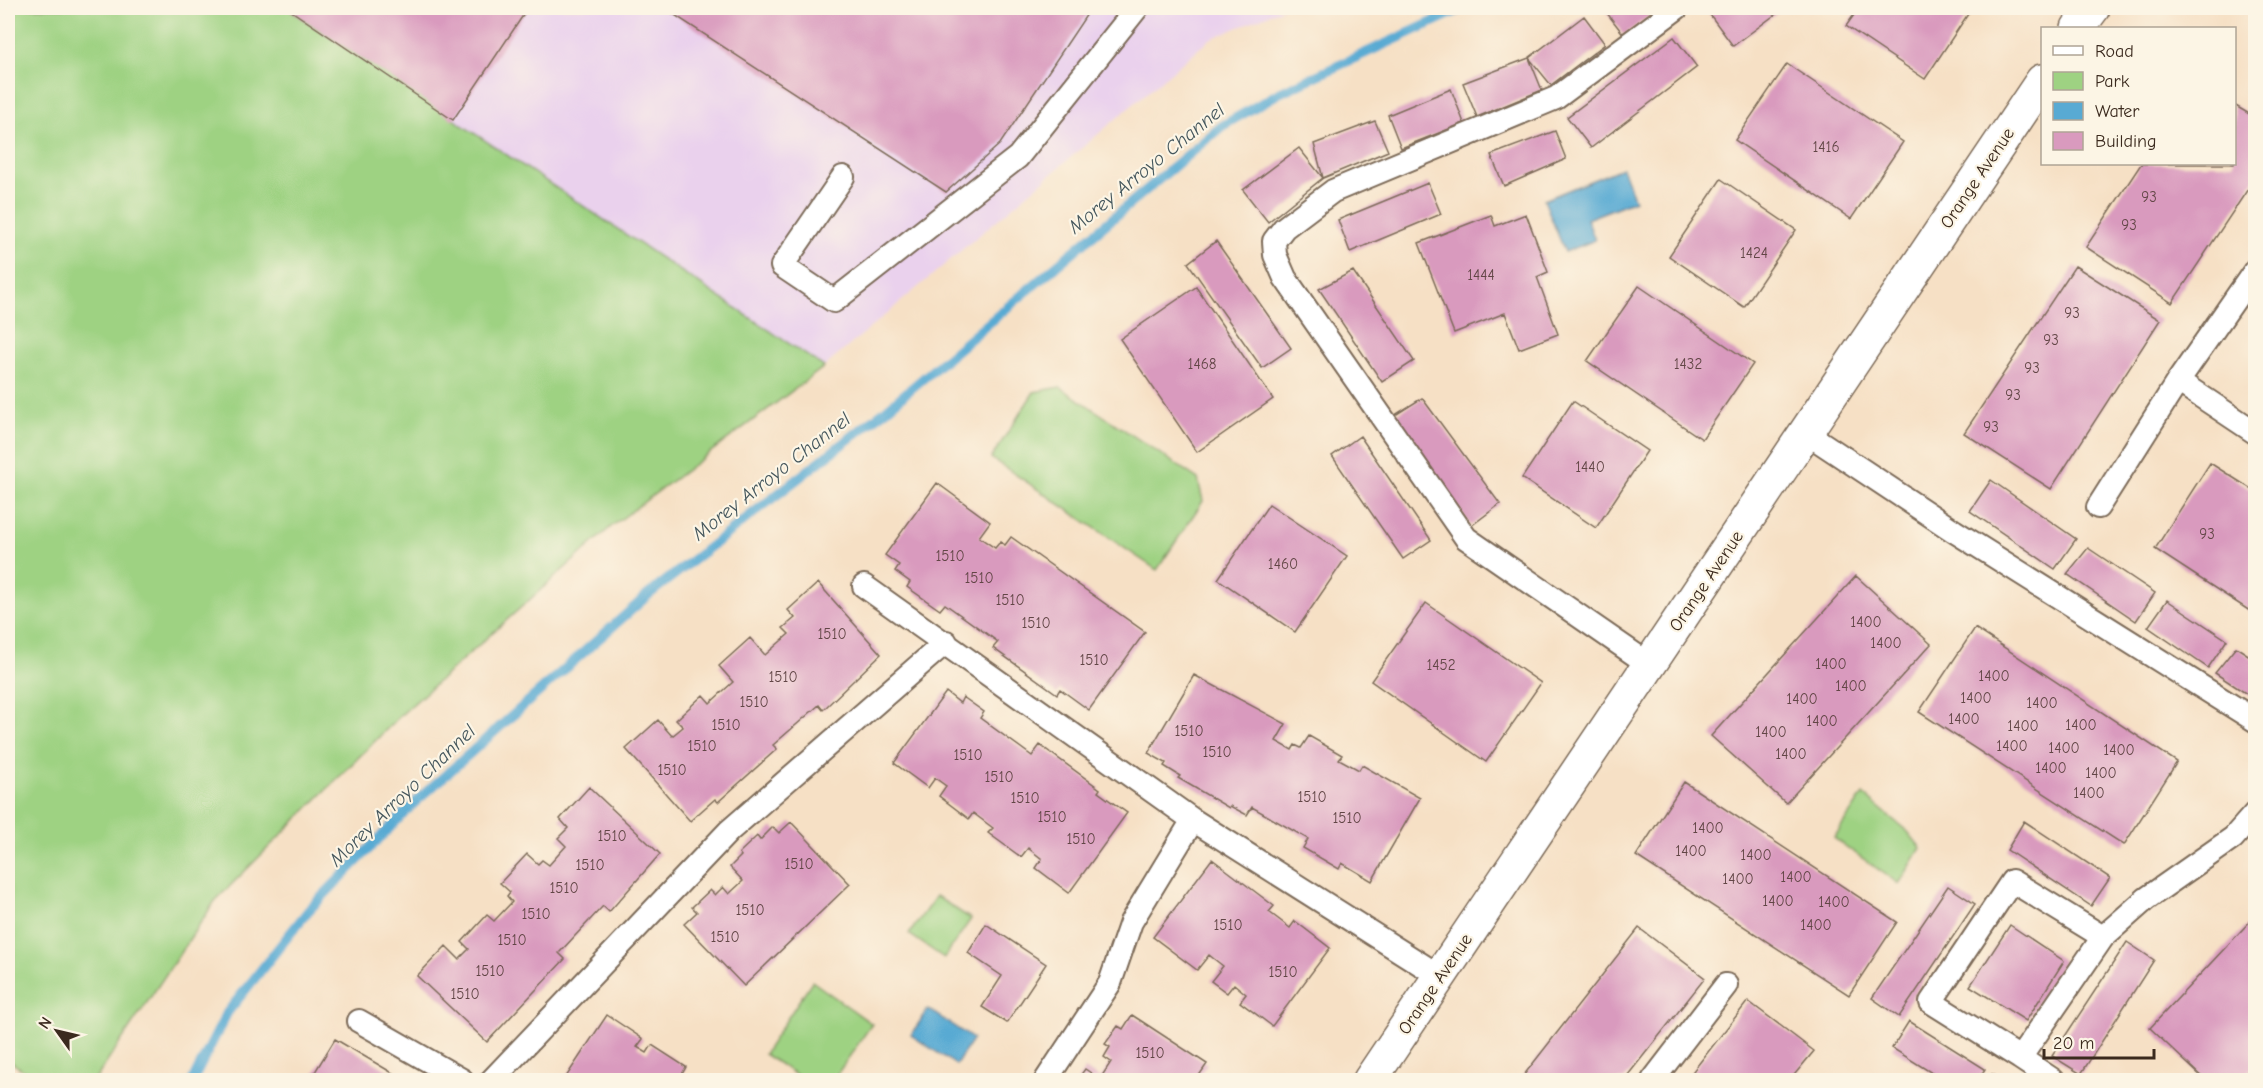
<svg xmlns="http://www.w3.org/2000/svg" width="2263" height="1088" font-family="'Comic Neue',sans-serif">
  <rect width="100%" height="100%" fill="#fcf5e5"/>
  <filter id="ink" filterUnits="userSpaceOnUse"><feTurbulence type="fractalNoise" baseFrequency=".0167" numOctaves="2"/><feDisplacementMap in="SourceGraphic" scale="12" xChannelSelector="R" yChannelSelector="G"/><feConvolveMatrix kernelMatrix="1 2 1 2 8 2 1 2 1" color-interpolation-filters="sRGB"/></filter>
  <filter id="wash" filterUnits="userSpaceOnUse"><feTurbulence type="fractalNoise" baseFrequency=".008" numOctaves="4" result="noise"/><feDisplacementMap in="SourceGraphic" scale="24" xChannelSelector="R" yChannelSelector="G"/><feGaussianBlur stdDeviation="1.35" result="paint"/><feColorMatrix in="noise" values="0 0 0 0 0 0 0 0 0 0 0 0 0 0 0 0 0 1.4 0 .05"/><feComposite in="paint" operator="in"/></filter>
  <g filter="url(#wash)">
    <rect width="100%" height="100%" fill="#f6e0c5"/>
    <!-- built -->
    <path fill="#ead1ed" d="M287 8H1284L1210 39 824 367Z"/>
    <!-- green -->
    <path fill="#9ed282" stroke="#6c7e50" stroke-width="1.5" d="M8 8H287L824 367 612 526 403 713 215 901 95 1080H38L8 1060Z
      M1060 387 1198 479 1203 501 1157 570 991 458 1034 392Z
      M1863 794 1908 832 1921 848 1899 884 1834 838Z
      M936 896 971 919 944 958 909 934Z
      M812 981 872 1024 833 1080H804L764 1054Z"/>
    <!-- water -->
    <path fill="#58aad3" stroke="#4a6a78" stroke-width="1.5" d="M1622 168 1635 200 1587 219 1595 240 1565 252 1544 200Z
      M928 1009 973 1039 956 1065 911 1035Z"/>
    <g fill="none" stroke-linecap="round" stroke-linejoin="round">
      <!-- stream -->
      <path stroke="#58aad3" stroke-width="10" d="M193 1080 227 1013 308 911 413 804 648 595 881 414 1222 126 1279 93 1463 8"/>
    </g>
    <g id="blocks">
      <!-- building -->
      <path fill="#d99abe" d="M287 8H528L453 120Z
        M664 8H1084L1089 11 1000 144 946 192Z
        M1603 8H1660L1624 35Z
        M1714 8H1784L1733 46 1708 12Z
        M1859 8H1972L1925 79 1846 26Z
        M1584 16 1605 44 1551 85 1529 58Z
        M1674 37 1697 67 1591 148 1567 117Z
        M1529 58 1542 90 1477 117 1463 83Z
        M1787 64 1903 142 1851 219 1735 140Z
        M1451 89 1464 123 1401 148 1388 115Z
        M2234 105 2256 118V177L2172 303 2086 247 2141 164H2234Z
        M1375 121 1388 151 1323 178 1268 222 1243 190 1299 148 1323 178 1314 144Z
        M1555 131 1566 159 1504 186 1491 155Z
        M1721 179 1796 230 1744 307 1669 256Z
        M1428 183 1441 214 1350 252 1338 220Z
        M1526 214 1548 272 1537 277 1558 334 1519 349 1505 313 1454 333 1419 243 1491 215 1495 226Z
        M1216 241 1291 348 1262 368 1188 263Z
        M2075 266 2160 320 2051 489 1964 433Z
        M1353 271 1414 361 1382 382 1319 289Z
        M1639 286 1753 364 1702 439 1587 361Z
        M1196 287 1273 399 1197 452 1120 339Z
        M1422 398 1500 504 1471 526 1392 417Z
        M1573 401 1647 451 1596 528 1522 478Z
        M1360 436 1431 540 1403 559 1332 456Z
        M2210 463 2256 492V615L2155 549Z
        M1991 480 2076 539 2055 569 1970 511Z
        M937 483 990 522 979 537 995 548 1000 542 1005 545 1011 537 1145 632 1089 710 1060 689 1057 694 993 648 998 642 945 604 940 610 907 587 910 582 895 571 899 565 885 555Z
        M1269 504 1347 556 1295 632 1218 579Z
        M2088 548 2155 593 2136 621 2067 574Z
        M1856 576 1931 644 1786 803 1711 736Z
        M818 583 881 654 823 710 819 705 773 745 777 749 718 802 715 799 690 821 626 749 658 720 672 736 683 727 676 720 703 695 710 703 733 682 719 666 750 638 765 655 789 634 783 628 795 618 788 610Z
        M2167 600 2227 640 2208 668 2148 627Z
        M1426 603 1541 683 1486 762 1371 681Z
        M1975 628 2177 762 2124 845 1919 712Z
        M2236 647 2256 660V700L2215 673Z
        M1194 675 1286 724 1276 741 1292 750 1295 745 1301 748 1309 736 1342 755 1339 759 1359 770 1362 765 1420 798 1372 881 1342 863 1339 869 1303 848 1308 839 1252 807 1247 815 1230 806 1229 808 1178 778 1180 776 1164 766 1166 763 1148 753Z
        M946 692 960 703 963 697 984 712 980 718 1032 756 1040 745 1100 789 1098 792 1127 813 1069 893 1036 868 1042 859 1028 848 1021 857 988 833 993 828 973 813 969 819 939 796 946 786 935 778 928 788 894 763Z
        M1684 782 1897 922 1849 995 1636 856Z
        M589 787 660 854 609 912 603 906 559 953 565 959 487 1042 417 976 446 946 459 959 469 949 462 942 487 915 494 921 512 902 507 896 510 892 500 883 527 854 538 864 542 860 549 865 566 846 558 838 568 828 560 819Z
        M2024 821 2110 878 2091 906 2007 850Z
        M791 822 850 884 744 986 684 924 697 912 692 907 710 890 715 895 723 887 729 894 743 881 730 867 741 856 739 853 757 836 760 840 773 827 779 833Z
        M1212 859 1274 906 1269 912 1290 928 1295 921 1330 948 1272 1026 1240 1002 1246 994 1234 984 1227 993 1211 981 1223 966 1209 955 1197 970 1153 937Z
        M1948 886 1975 904 1899 1017 1872 998Z
        M2256 915V1063L2239 1080H2205L2150 1028Z
        M986 924 1046 964 1007 1023 982 1007 1002 976 968 953Z
        M2010 925 2064 961 2026 1021 1970 986Z
        M1639 928 1705 978 1624 1080H1520Z
        M2127 942 2154 960 2081 1074 2052 1056Z
        M1748 1001 1814 1051 1790 1080H1686Z
        M607 1015 643 1039 637 1047 647 1053 652 1045 686 1067 681 1076 688 1080H564Z
        M1132 1015 1207 1064 1196 1080H1077L1085 1069 1100 1079 1111 1062 1104 1057 1110 1047 1105 1044 1118 1026 1123 1029Z
        M1909 1021 1985 1069 1978 1080H1943L1892 1048Z
        M335 1039 401 1078 399 1080H310Z
        M1992 1074 2003 1080H1988Z"/>
    </g>
  </g>
  <g filter="url(#ink)">
    <use href="#blocks" fill-opacity="0" stroke="#7c6a58" stroke-width="1.5"/>
    <g fill="none" stroke-linecap="round" stroke-linejoin="round">
      <defs>
        <path id="lane" d="M843 177 782 266 834 301 1018 157 1137 8
          M2256 269 2178 381 2256 433
          M1805 432 1954 531 2256 721
          M2098 507 2178 381
          M864 586 1193 820 1441 977
          M1650 665 1466 538 1285 278 1275 255 1274 241 1284 228 1333 191 1556 98 1677 8
          M359 1021 462 1080
          M2020 1058 1931 1002 2012 881 2103 937
          M492 1080 729 831 946 642
          M1046 1080 1110 983 1131 922 1193 820
          M1653 1080 1726 985
          M2053 1080 2020 1058 2103 937 2146 899 2233 838 2256 812"/>
        <path id="secondary" d="M2078 28 2093 8
          M1370 1080 2042 81"/>
      </defs>
      <!-- lane casing -->
      <use href="#lane" stroke="#7c6a58" stroke-width="26"/>
      <!-- secondary casing -->
      <use href="#secondary" stroke="#7c6a58" stroke-width="36"/>
      <!-- lane -->
      <use href="#lane" stroke="#fff" stroke-width="22"/>
      <!-- secondary -->
      <use href="#secondary" stroke="#fff" stroke-width="33"/>
    </g>
  </g>
  <g text-anchor="middle" stroke-width="4.5" stroke-linejoin="round" paint-order="stroke">
    <!-- number labels -->
    <g font-size="15" fill="#624646">
      <text x="1826" y="152">1416</text>
      <text x="2149" y="202">93</text>
      <text x="2129" y="230">93</text>
      <text x="1754" y="258">1424</text>
      <text x="1481" y="280">1444</text>
      <text x="2072" y="318">93</text>
      <text x="2051" y="345">93</text>
      <text x="1202" y="369">1468</text>
      <text x="1688" y="369">1432</text>
      <text x="2032" y="373">93</text>
      <text x="2013" y="400">93</text>
      <text x="1991" y="432">93</text>
      <text x="1590" y="472">1440</text>
      <text x="2207" y="539">93</text>
      <text x="950" y="561">1510</text>
      <text x="1283" y="569">1460</text>
      <text x="979" y="583">1510</text>
      <text x="1010" y="605">1510</text>
      <text x="1866" y="627">1400</text>
      <text x="1036" y="628">1510</text>
      <text x="832" y="639">1510</text>
      <text x="1886" y="648">1400</text>
      <text x="1094" y="665">1510</text>
      <text x="1831" y="669">1400</text>
      <text x="1441" y="670">1452</text>
      <text x="1994" y="681">1400</text>
      <text x="783" y="682">1510</text>
      <text x="1851" y="691">1400</text>
      <text x="1976" y="703">1400</text>
      <text x="1802" y="704">1400</text>
      <text x="754" y="707">1510</text>
      <text x="2042" y="708">1400</text>
      <text x="1964" y="724">1400</text>
      <text x="1822" y="726">1400</text>
      <text x="726" y="730">1510</text>
      <text x="2081" y="730">1400</text>
      <text x="2023" y="731">1400</text>
      <text x="1189" y="736">1510</text>
      <text x="1771" y="737">1400</text>
      <text x="702" y="751">1510</text>
      <text x="2012" y="751">1400</text>
      <text x="2064" y="753">1400</text>
      <text x="2119" y="755">1400</text>
      <text x="1217" y="757">1510</text>
      <text x="1791" y="759">1400</text>
      <text x="968" y="760">1510</text>
      <text x="2051" y="773">1400</text>
      <text x="672" y="775">1510</text>
      <text x="2101" y="778">1400</text>
      <text x="999" y="782">1510</text>
      <text x="2089" y="798">1400</text>
      <text x="1312" y="802">1510</text>
      <text x="1025" y="803">1510</text>
      <text x="1052" y="822">1510</text>
      <text x="1347" y="823">1510</text>
      <text x="1708" y="833">1400</text>
      <text x="612" y="841">1510</text>
      <text x="1081" y="844">1510</text>
      <text x="1691" y="856">1400</text>
      <text x="1756" y="860">1400</text>
      <text x="799" y="869">1510</text>
      <text x="590" y="870">1510</text>
      <text x="1796" y="882">1400</text>
      <text x="1738" y="884">1400</text>
      <text x="564" y="893">1510</text>
      <text x="1778" y="906">1400</text>
      <text x="1834" y="907">1400</text>
      <text x="750" y="915">1510</text>
      <text x="536" y="919">1510</text>
      <text x="1228" y="930">1510</text>
      <text x="1816" y="930">1400</text>
      <text x="725" y="942">1510</text>
      <text x="512" y="945">1510</text>
      <text x="490" y="976">1510</text>
      <text x="1283" y="977">1510</text>
      <text x="465" y="999">1510</text>
      <text x="1150" y="1058">1510</text>
    </g>
    <!-- street labels -->
    <g font-size="18" fill="#3b2a1e" stroke="#fcf5e5">
      <text transform="translate(1977 178) rotate(-56)" y="6">Orange Avenue</text>
      <text transform="translate(1706 581) rotate(-56)" y="6">Orange Avenue</text>
      <text transform="translate(1435 984) rotate(-56)" y="6">Orange Avenue</text>
    </g>
    <!-- water labels -->
    <g font-size="20" font-style="italic" fill="#45575d" stroke="#fcf5e5">
      <text transform="translate(1146 168) rotate(-39)" y="7">Morey Arroyo Channel</text>
      <text transform="translate(771 476) rotate(-38)" y="7">Morey Arroyo Channel</text>
      <text transform="translate(402 795) rotate(-44)" y="7">Morey Arroyo Channel</text>
    </g>
  </g>
  <!-- margin -->
  <rect width="2263" height="1088" fill="none" stroke="#fcf5e5" stroke-width="30"/>
  <!-- legend -->
  <rect x="2041" y="27" width="195" height="138" fill="#fcf5e5" stroke="#afa495" stroke-width="1.5"/>
  <rect x="2053" y="46" width="30" height="9" fill="#ffffff" stroke="#afa495" stroke-width="1.5"/>
  <text x="2095" y="57" font-size="18" fill="#3b2a1e">Road</text>
  <rect x="2053" y="72" width="30" height="18" fill="#9ed282" stroke="#afa495" stroke-width="1.5"/>
  <text x="2095" y="87" font-size="18" fill="#3b2a1e">Park</text>
  <rect x="2053" y="102" width="30" height="18" fill="#58aad3" stroke="#afa495" stroke-width="1.5"/>
  <text x="2095" y="117" font-size="18" fill="#3b2a1e">Water</text>
  <rect x="2053" y="132" width="30" height="18" fill="#d99abe" stroke="#afa495" stroke-width="1.5"/>
  <text x="2095" y="147" font-size="18" fill="#3b2a1e">Building</text>
  <!-- north arrow -->
  <g transform="translate(57 1031) rotate(304)" stroke="#fcf5e5" stroke-width="4.5" paint-order="stroke">
  <path d="M0-4.5L10 22L0 15L-10 22Z" fill="#3b2a1e"/>
  <text y="-9" font-size="16" font-weight="bold" text-anchor="middle" fill="#3b2a1e">N</text>
  </g>
  <!-- scale -->
  <path d="M2044 1049v9h110v-9" fill="none" stroke="#3b2a1e" stroke-width="3"/>
  <text x="2053" y="1049" font-size="18" fill="#3b2a1e" stroke="#fcf5e5" stroke-width="4.5" paint-order="stroke">20 m</text>
</svg>
